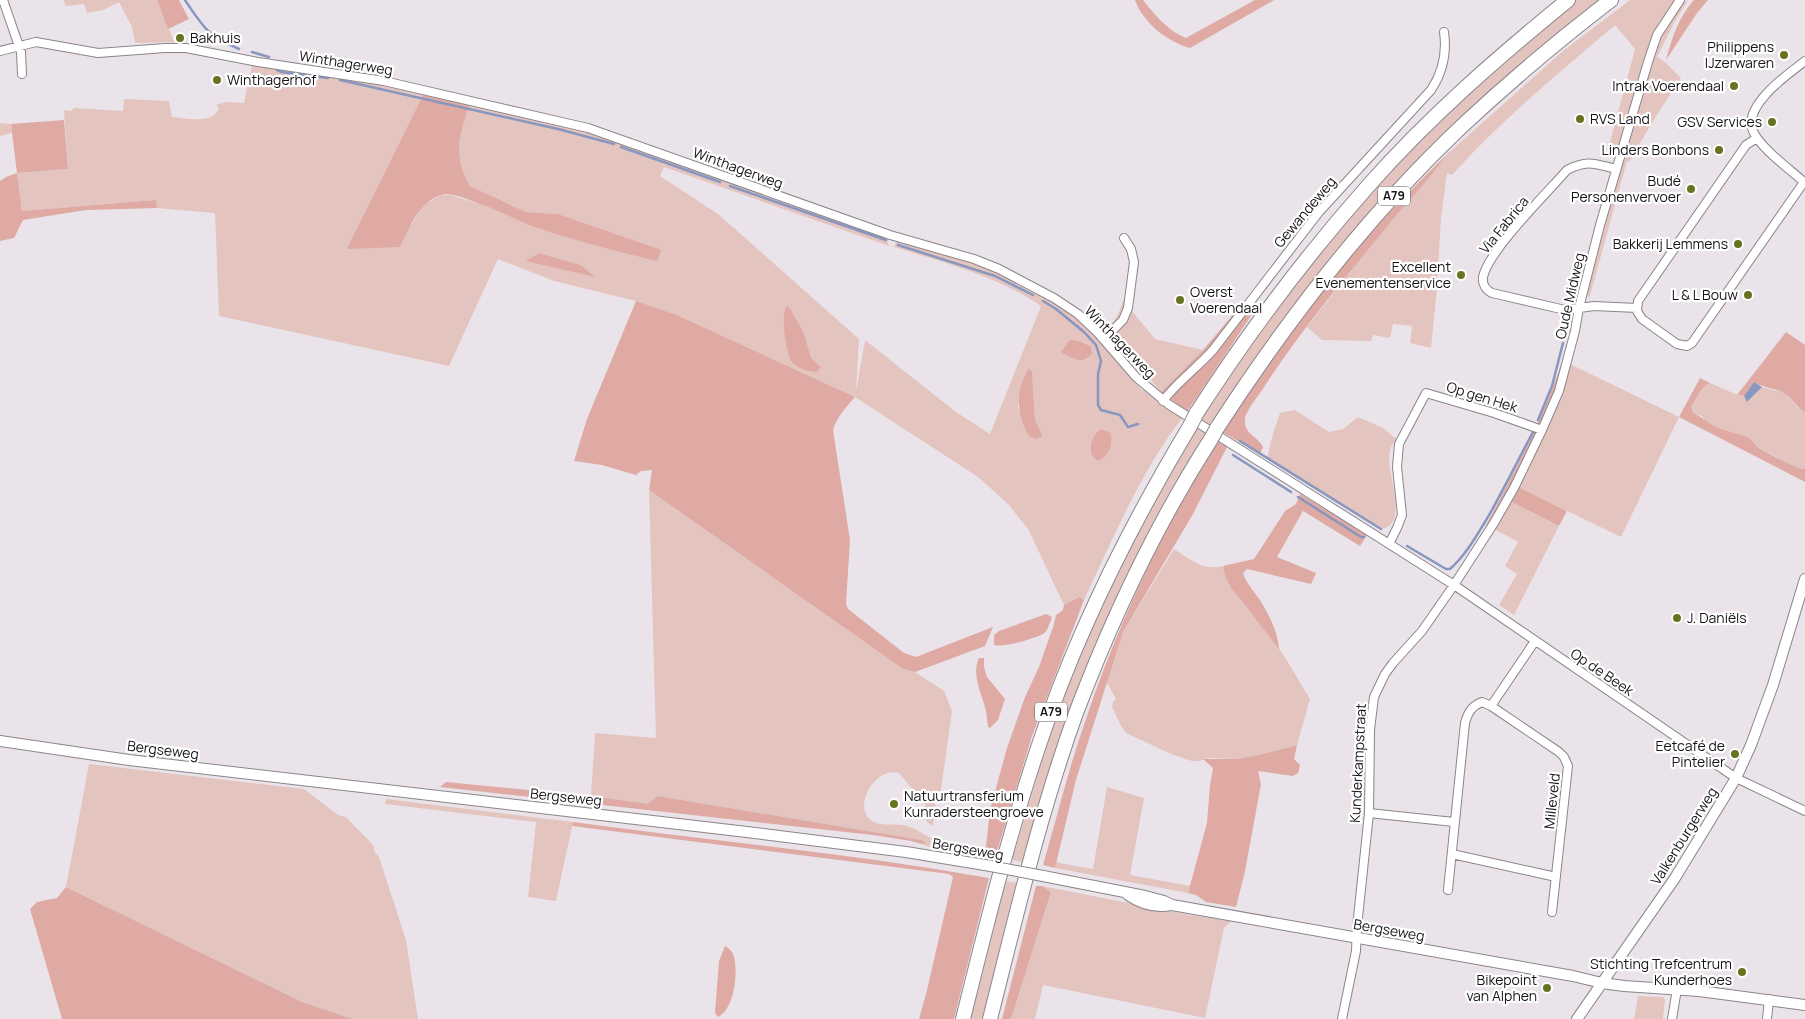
<svg xmlns="http://www.w3.org/2000/svg" width="1805" height="1019" font-family="Manrope,sans-serif">
  <rect width="100%" height="100%" fill="#eae4ea"/>
  <!-- green -->
  <path fill="#e4c4bf" fill-rule="evenodd" d="M64 0H157L174 42 135 43 132 27 119 2 103 10 87 13 84 4 65 6Z
    M1577 0H1601L1428 152 1212 426 1069 713 1041 799 1022 862 1012 860 1055 718 1070 675 1104 595 1136 531 1200 418 1297 279 1392 168 1439 119 1542 27Z
    M1630 0H1675L1667 10 1648 52C1651 49 1655 47 1658 44 1664 34 1676 3 1688 0L1674 23 1657 57 1666 63 1681 78 1656 116 1629 162 1627 161 1589 299 1587 290 1622 159 1607 153 1635 49 1615 25C1559 73 1501 120 1452 175L1447 173 1441 218 1437 288 1431 348 1410 343 1412 326 1393 324 1390 338 1373 335 1371 341 1322 340 1307 327 1359 260 1445 156 1563 51Z
    M252 65 312 70 424 93 348 249 411 225 423 206 440 195H451L657 261 662 250 558 214 526 212 470 186C452 156 460 133 470 103L543 119 603 136 886 236 889 246 664 167 660 176 718 214 859 339 856 391 865 340 956 412 990 434 1041 306C997 276 945 263 894 247L897 240 967 260 1000 274 1045 299H1052L1079 318 1140 388 1182 418C1142 470 1112 540 1084 600L1078 597 1064 605 1028 529 1008 504 978 477 855 397 677 315 636 301 554 281 498 259 449 366 219 316 215 214 213 213 157 208 156 200 22 211 17 173 68 169 64 110 71 111 74 108 123 111 124 99 169 101 172 117C186 118 213 125 219 108L216 105 226 102 244 103ZM539 253 581 265 593 276ZM789 306 804 333 811 358 820 366 810 372 793 362C785 339 784 330 789 306ZM1075 340 1085 343 1092 354C1083 366 1072 359 1062 351L1068 342ZM1029 368 1032 371 1035 420 1042 435V437L1039 439 1028 434 1018 407 1021 387ZM1101 429 1112 440C1111 448 1106 458 1098 461L1092 456C1089 446 1091 436 1101 429Z
    M0 123 11 124 12 133 0 136Z
    M1123 300 1155 339 1203 350 1161 392 1103 326C1116 326 1120 310 1123 300Z
    M1570 364 1679 417 1621 537 1518 487C1538 447 1559 407 1570 364Z
    M1710 383 1740 396H1744L1747 402 1762 387 1785 393 1798 408 1805 412V469H1802L1783 462 1775 456 1758 448 1752 440 1719 429 1706 422 1702 416 1693 413 1691 406C1698 398 1700 387 1710 383Z
    M1295 410 1329 432 1343 429 1358 417 1383 428 1396 439C1394 443 1391 446 1390 450 1384 470 1411 523 1382 529L1353 512 1267 459 1272 437 1280 413Z
    M649 490 903 669 915 672 944 691 952 711 940 797H936L933 826 926 821 927 811 924 803 899 773C878 767 856 799 867 816 876 829 894 822 907 826 915 828 923 834 931 838L930 847 926 846 922 840 658 796 648 805 591 796 595 733 656 738Z
    M1510 501 1559 526 1514 615 1499 605 1517 574 1505 566 1518 542 1494 529Z
    M1174 549C1192 560 1202 571 1223 566 1231 597 1257 617 1275 643 1288 660 1298 680 1310 699L1297 745 1257 755 1236 759 1208 758 1200 761H1192L1171 754 1126 733 1121 726 1112 707 1113 702 1116 699 1106 681 1123 632Z
    M89 764 304 789 338 815 346 817 374 846V851L379 857 406 940 418 1019H353L302 1002 66 887Z
    M1107 787 1144 798 1130 875 1190 886 1188 893 1055 868 1057 861 1059 863 1093 869Z
    M386 799 573 822 556 901 528 897 536 822 385 804Z
    M1006 881 1017 883 983 1019H971Z
    M1042 886 1190 915 1232 921 1224 928 1205 1018 1043 985 1035 1019H1011L1051 892Z
    M1638 996 1663 997 1665 1000 1663 1019H1634Z"/>
  <!-- forest -->
  <path fill="#deaaa3" d="M157 0H179L189 19 168 29Z
    M1135 0H1143C1155 15 1168 31 1186 38L1255 0H1274L1190 48C1168 42 1143 23 1135 0Z
    M1694 0H1708L1697 13 1666 60C1672 38 1678 18 1694 0Z
    M424 93 470 103C460 133 452 156 470 186L526 212 558 214 662 250 657 261C615 251 573 240 532 226 515 220 499 210 482 205 471 201 450 190 438 196 418 205 409 228 400 247L347 249Z
    M64 120 68 169 17 173 22 211 156 200 157 208 86 210 23 220 14 238 0 241V181L6 177 17 173 11 124Z
    M1445 156C1431 178 1410 198 1394 218 1350 272 1304 326 1266 384 1261 393 1245 411 1245 420 1244 434 1258 436 1263 447L1260 454 1222 432C1265 366 1311 301 1363 242 1389 212 1417 184 1445 156Z
    M539 253 581 265 595 277 526 261Z
    M1247 298 1257 307 1187 412 1161 392 1203 350Z
    M636 301 677 315 855 397C846 407 836 418 833 430L850 540 846 604 848 609 904 653 916 657 993 627 985 646 915 672 903 669 649 490 652 470 641 471 636 475 602 465 574 461 587 419Z
    M787 306 790 308 804 333 811 358 821 367 817 372C809 373 794 367 790 359 786 348 780 315 787 306Z
    M1574 318 1582 320 1565 385 1543 437 1518 487 1567 511 1559 526 1510 501 1494 529 1485 527C1514 473 1543 418 1563 359 1567 346 1570 332 1574 318Z
    M1786 332 1805 345V412C1796 407 1792 398 1784 393 1775 388 1763 388 1754 382L1744 396 1737 395Z
    M1071 340C1079 340 1084 343 1091 347L1092 354C1082 366 1072 358 1061 352L1068 342Z
    M1029 368 1032 371 1035 420 1042 435V437L1036 439 1029 436C1016 413 1015 391 1029 368Z
    M1700 378 1710 383C1700 387 1698 398 1691 406L1693 413C1702 416 1707 423 1716 427 1727 432 1739 434 1749 438 1754 441 1755 446 1760 449 1774 456 1787 464 1802 469H1805V482L1679 417Z
    M1101 429 1110 433C1115 443 1108 457 1098 461L1092 456C1089 446 1091 436 1101 429Z
    M1216 441 1227 447 1193 514 1123 632 1076 780 1055 868 1043 865C1057 817 1069 767 1086 719 1117 625 1165 526 1216 441Z
    M1300 494 1367 535 1360 546 1303 511 1277 557 1316 573 1311 584 1247 569 1243 573C1246 583 1254 591 1260 600 1269 615 1278 632 1279 649L1232 589 1226 578 1223 566 1254 559 1285 511 1296 504Z
    M1079 597 1084 600 1032 736 995 858 982 855 986 846 990 810 1007 748 1025 697 1039 667 1053 627 1056 615 1063 610 1064 605Z
    M1046 614 1052 617 1047 630 1043 634C1033 639 1003 648 994 645V635L999 631Z
    M979 658H984V667L987 677 1005 699 998 720 990 728 988 727C987 722 987 716 986 711 982 694 971 675 979 658Z
    M1297 745 1294 759 1300 765 1298 773 1293 776 1258 771 1261 784 1245 871 1236 907 1206 902 1196 895 1188 893 1207 823 1210 785 1213 768 1203 759H1236L1258 755Z
    M446 782 591 796 648 804 658 796 922 840 926 845 911 841 873 835 440 787Z
    M573 822C712 841 851 853 989 878L954 1019H919L927 990 953 877 949 874 572 826Z
    M1036 886H1042L1051 892 1011 1019H1002Z
    M66 887 302 1002 353 1019H62L30 909 37 902 57 898Z
    M725 946C728 948 731 950 733 954 739 969 735 1009 718 1017L715 1013 719 961Z"/>
  <!-- water -->
  <path fill="#8797bf" d="M1754 382 1762 387 1747 402 1744 396Z"/>
  <g fill="none" stroke-linecap="round" stroke-linejoin="round">
    <!-- stream -->
    <path stroke="#8797bf" stroke-width="2.5" d="M185 0C203 27 208 36 239 49
      M252 52 269 57
      M277 70 281 72 328 78
      M340 80 558 129 614 144
      M621 147 720 182
      M730 186 886 240
      M898 245 995 276 1033 295
      M1043 301 1056 309 1084 332 1096 345 1101 361 1098 374V405L1101 410 1120 415 1128 427 1138 424
      M1538 420 1552 386 1563 343
      M1240 441 1381 529
      M1233 455 1291 492
      M1298 497 1361 537H1364
      M1407 546 1446 569H1450C1466 555 1477 535 1488 517 1504 489 1518 460 1533 432"/>
    <defs>
      <path id="street" d="M3 0 21 52 22 74
        M0 51 36 42 98 53 165 48H186L258 62 384 81 588 128 890 235 974 259 999 269 1054 298 1078 314 1097 332 1136 377 1168 404 1454 585 1736 778 1805 811
        M1805 61C1788 74 1742 106 1753 131 1760 148 1791 170 1805 183
        M1757 138 1746 145 1638 301 1637 311 1642 319 1677 344 1687 346 1692 343 1804 182
        M1616 169C1595 164 1588 159 1567 170 1548 192 1488 251 1483 277 1482 284 1486 290 1492 293L1565 310 1594 306 1637 308
        M1104 339 1123 320 1128 308 1134 262 1131 249 1124 238
        M1163 401C1177 382 1197 368 1213 350L1319 212 1431 90C1443 72 1447 53 1444 32
        M1389 544 1397 528 1402 515 1397 467 1399 444 1426 393 1494 413 1542 430
        M1491 706 1535 641
        M1369 813 1454 822
        M1452 854 1556 877
        M1448 890 1465 723C1468 712 1472 706 1482 702L1491 706 1559 752 1564 757 1568 766 1552 912
        M1342 1019 1356 951 1357 927 1369 813 1370 730 1374 697 1385 674 1393 663 1422 631 1454 585 1494 523 1514 488 1542 430 1559 391 1575 331 1579 308 1600 225 1648 62 1657 35 1680 0
        M1672 1019 1677 989
        M1767 1019 1769 999"/>
      <path id="secondary" d="M0 741 129 760 747 832 906 852 985 865
        M1043 876 1145 896 1164 901 1172 905 1573 976 1602 983 1624 986 1699 991 1805 1005
        M1128 895C1141 904 1155 908 1171 905
        M1577 1019 1675 878 1736 778 1751 745 1773 685 1805 579"/>
      <path id="highway" d="M1196 414C1248 333 1305 257 1369 185 1429 117 1498 57 1568 0
        M1217 428C1287 320 1367 216 1461 127 1509 82 1559 40 1611 0
        M963 1019C986 926 1009 833 1040 742 1077 631 1130 526 1190 426
        M990 1019C1016 916 1040 813 1076 713 1112 618 1156 525 1211 439"/>
    </defs>
    <!-- street casing -->
    <use href="#street" stroke="#8b858b" stroke-width="10"/>
    <!-- secondary casing -->
    <use href="#secondary" stroke="#8b858b" stroke-width="12"/>
    <!-- highway casing -->
    <use href="#highway" stroke="#8b858b" stroke-width="16"/>
    <!-- street -->
    <use href="#street" stroke="#fff" stroke-width="8"/>
    <!-- secondary -->
    <use href="#secondary" stroke="#fff" stroke-width="10"/>
    <!-- highway -->
    <use href="#highway" stroke="#fff" stroke-width="14"/>
    <defs>
      <path id="secondary-bridge" d="M985 865 1043 876"/>
      <path id="highway-bridge" d="M1190 426 1196 414
        M1211 439 1217 428"/>
    </defs>
    <!-- secondary-bridge casing -->
    <use href="#secondary-bridge" stroke="#8b858b" stroke-width="12" stroke-linecap="butt"/>
    <!-- highway-bridge casing -->
    <use href="#highway-bridge" stroke="#8b858b" stroke-width="16" stroke-linecap="butt"/>
    <!-- secondary-bridge -->
    <use href="#secondary-bridge" stroke="#fff" stroke-width="10"/>
    <!-- highway-bridge -->
    <use href="#highway-bridge" stroke="#fff" stroke-width="14"/>
  </g>
  <!-- markers -->
  <g fill="#67741f" stroke="#fff" stroke-width="2">
    <circle cx="180" cy="38" r="5"/>
    <circle cx="1784" cy="55" r="5"/>
    <circle cx="217" cy="80" r="5"/>
    <circle cx="1734" cy="86" r="5"/>
    <circle cx="1580" cy="119" r="5"/>
    <circle cx="1772" cy="122" r="5"/>
    <circle cx="1719" cy="150" r="5"/>
    <circle cx="1691" cy="189" r="5"/>
    <circle cx="1738" cy="244" r="5"/>
    <circle cx="1461" cy="275" r="5"/>
    <circle cx="1748" cy="295" r="5"/>
    <circle cx="1180" cy="300" r="5"/>
    <circle cx="1677" cy="618" r="5"/>
    <circle cx="1735" cy="754" r="5"/>
    <circle cx="894" cy="804" r="5"/>
    <circle cx="1742" cy="972" r="5"/>
    <circle cx="1547" cy="988" r="5"/>
  </g>
  <g text-anchor="middle" stroke-width="4.5" stroke-linejoin="round" paint-order="stroke">
    <!-- shield labels -->
    <g fill="#fff" stroke="#5d5a5d" stroke-width="1">
      <rect x="1378" y="186.5" width="32" height="19" rx="4"/>
      <rect x="1035" y="702.5" width="32" height="19" rx="4"/>
    </g>
    <g font-size="12" font-weight="bold" fill="#171417">
      <text x="1394" y="200">A79</text>
      <text x="1051" y="716">A79</text>
    </g>
    <!-- poi labels -->
    <g font-size="14" fill="#171417" stroke="#fff" text-anchor="end">
      <text x="190" y="43" text-anchor="start">Bakhuis</text>
      <text x="1774" y="52">Philippens<tspan x="1774" dy="16">IJzerwaren</tspan></text>
      <text x="227" y="85" text-anchor="start">Winthagerhof</text>
      <text x="1724" y="91">Intrak Voerendaal</text>
      <text x="1590" y="124" text-anchor="start">RVS Land</text>
      <text x="1762" y="127">GSV Services</text>
      <text x="1709" y="155">Linders Bonbons</text>
      <text x="1681" y="186">Budé<tspan x="1681" dy="16">Personenvervoer</tspan></text>
      <text x="1728" y="249">Bakkerij Lemmens</text>
      <text x="1451" y="272">Excellent<tspan x="1451" dy="16">Evenementenservice</tspan></text>
      <text x="1190" y="297" text-anchor="start">Overst<tspan x="1190" dy="16">Voerendaal</tspan></text>
      <text x="1738" y="300">L &amp; L Bouw</text>
      <text x="1687" y="623" text-anchor="start">J. Daniëls</text>
      <text x="1725" y="751">Eetcafé de<tspan x="1725" dy="16">Pintelier</tspan></text>
      <text x="904" y="801" text-anchor="start">Natuurtransferium<tspan x="904" dy="16">Kunradersteengroeve</tspan></text>
      <text x="1732" y="969">Stichting Trefcentrum<tspan x="1732" dy="16">Kunderhoes</tspan></text>
      <text x="1537" y="985">Bikepoint<tspan x="1537" dy="16">van Alphen</tspan></text>
    </g>
    <!-- street labels -->
    <g font-size="14" fill="#171417" stroke="#fff">
      <text transform="translate(346 63) rotate(9)" y="5">Winthagerweg</text>
      <text transform="translate(738 168) rotate(20)" y="5">Winthagerweg</text>
      <text transform="translate(1305 212) rotate(-50)" y="5">Gewandeweg</text>
      <text transform="translate(1504 225) rotate(-51)" y="5">Via Fabrica</text>
      <text transform="translate(1570 296) rotate(-77)" y="5">Oude Midweg</text>
      <text transform="translate(1120 342) rotate(46)" y="5">Winthagerweg</text>
      <text transform="translate(1482 397) rotate(17)" y="5">Op gen Hek</text>
      <text transform="translate(1602 672) rotate(34)" y="5">Op de Beek</text>
      <text transform="translate(163 750) rotate(7)" y="5">Bergseweg</text>
      <text transform="translate(1358 763) rotate(-87)" y="5">Kunderkampstraat</text>
      <text transform="translate(566 797) rotate(6)" y="5">Bergseweg</text>
      <text transform="translate(1552 801) rotate(-84)" y="5">Milleveld</text>
      <text transform="translate(1684 836) rotate(-58)" y="5">Valkenburgerweg</text>
      <text transform="translate(968 849) rotate(10)" y="5">Bergseweg</text>
      <text transform="translate(1389 930) rotate(10)" y="5">Bergseweg</text>
    </g>
  </g>
</svg>
